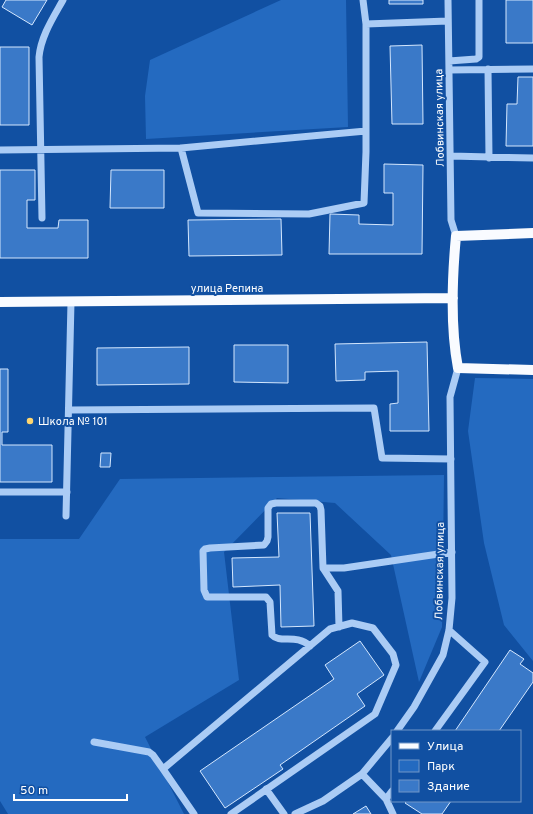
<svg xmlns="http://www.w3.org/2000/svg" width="533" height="814" font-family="Overpass,sans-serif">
  <rect width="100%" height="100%" fill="#1150a2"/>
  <!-- green -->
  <path fill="#246ac0" d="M281 0H346L348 127 146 139 145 96 150 60Z
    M475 378 533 379V661L504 625 484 543 468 431Z
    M444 475 442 627 419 682 391 555 335 503 277 498 224 552 239 680 145 737 184 814H8L0 801V539H79L120 479Z"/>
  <!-- building -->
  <path fill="#3a79c8" stroke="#d4e7fe" d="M6 0H47L32 25 2 7Z
    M389 0H423V4H389Z
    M506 0H533V43H506Z
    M422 45 423 124H392L390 46Z
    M0 47H29V125H0Z
    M518 77H533V146H506L507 104H517Z
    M384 164 423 165 422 254H329L330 214 359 215V224L393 225V193H384Z
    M0 170H35V200H27V228H58L59 220H88V258H0Z
    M111 170H164V208H110Z
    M281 219 282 255 189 256 188 220Z
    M427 342 429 431H390V404L398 403V371L365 372V380L336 381 335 344Z
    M234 345H288V383L234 382Z
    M189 347V384L97 385V348Z
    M0 369H8V432H2V445H52V482H0Z
    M101 453H111L110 467H100Z
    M277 513H310L314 626 281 627 280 585 233 587 232 558 279 557Z
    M360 641 384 675 357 694 365 706 280 765 283 769 225 808 200 771 334 679 325 665Z
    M510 650 524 659 520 664 533 673V682L499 731H455Z
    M407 801H451L442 814H422L405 803Z
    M366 806 371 814H353Z"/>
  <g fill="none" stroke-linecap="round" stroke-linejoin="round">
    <!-- minor -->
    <path stroke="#abccf5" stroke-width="7" d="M448 0 451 220 456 236
      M366 24 448 21
      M449 61 476 59 479 57V0
      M488 69 489 158
      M449 70 533 69
      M181 148 198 213 309 214 364 203 366 152V24L363 0
      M0 150 181 148 366 131
      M451 156 533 158
      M42 218 39 57C41 36 53 18 63 0
      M69 410 374 408 382 458 451 459
      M0 492H67
      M66 516 71 302
      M323 568H344L452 552
      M310 646C296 633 280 644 272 635L270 602 266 597H207L204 590 203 551 205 549 210 548 264 545 267 541 268 537V508L271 504 276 503H316L320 506 321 510 323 568 338 591 339 627
      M397 731 414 707 443 655 449 630 452 598 450 397 458 368
      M435 731 485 662 449 630
      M94 742 149 752 153 755 163 769
      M362 774 386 799
      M266 789 284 814
      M392 791 386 799 393 814
      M194 814 163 769 330 629 352 623 373 628 393 654 396 665 375 714 231 814
      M295 814 323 801 362 774 392 738"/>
    <!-- major -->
    <path stroke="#f9fbff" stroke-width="10" d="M533 233 456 236C452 279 450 326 458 368L533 370
      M0 302 453 298"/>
  </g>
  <!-- markers -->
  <circle fill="#ffd66f" stroke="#1150a2" stroke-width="1.5" cx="30" cy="421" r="4"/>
  <g text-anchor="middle" stroke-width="4" stroke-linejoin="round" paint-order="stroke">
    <!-- street labels -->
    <g font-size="11" fill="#fff" stroke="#1150a2">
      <text transform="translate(439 118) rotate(-91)" y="4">Лобвинская улица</text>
      <text x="227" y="292">улица Репина</text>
      <text transform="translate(439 571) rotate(-89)" y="4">Лобвинская улица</text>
    </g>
    <!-- poi labels -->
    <g font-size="11" fill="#fff" stroke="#1150a2" text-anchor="start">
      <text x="38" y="425">Школа № 101</text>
    </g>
  </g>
  <!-- legend -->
  <rect x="391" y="730" width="130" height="72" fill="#1150a2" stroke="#7096c7"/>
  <rect x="399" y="743" width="20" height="6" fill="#f9fbff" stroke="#7096c7"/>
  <text x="427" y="750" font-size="12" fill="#ffffff">Улица</text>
  <rect x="399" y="760" width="20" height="12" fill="#246ac0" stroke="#7096c7"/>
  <text x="427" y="770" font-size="12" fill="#ffffff">Парк</text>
  <rect x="399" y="780" width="20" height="12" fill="#3a79c8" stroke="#7096c7"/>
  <text x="427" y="790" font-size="12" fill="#ffffff">Здание</text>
  <!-- scale -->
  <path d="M14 794v6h113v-6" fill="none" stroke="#ffffff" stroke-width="2"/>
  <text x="20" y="794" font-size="12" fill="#ffffff" stroke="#1150a2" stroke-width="3" paint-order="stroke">50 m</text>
</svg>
